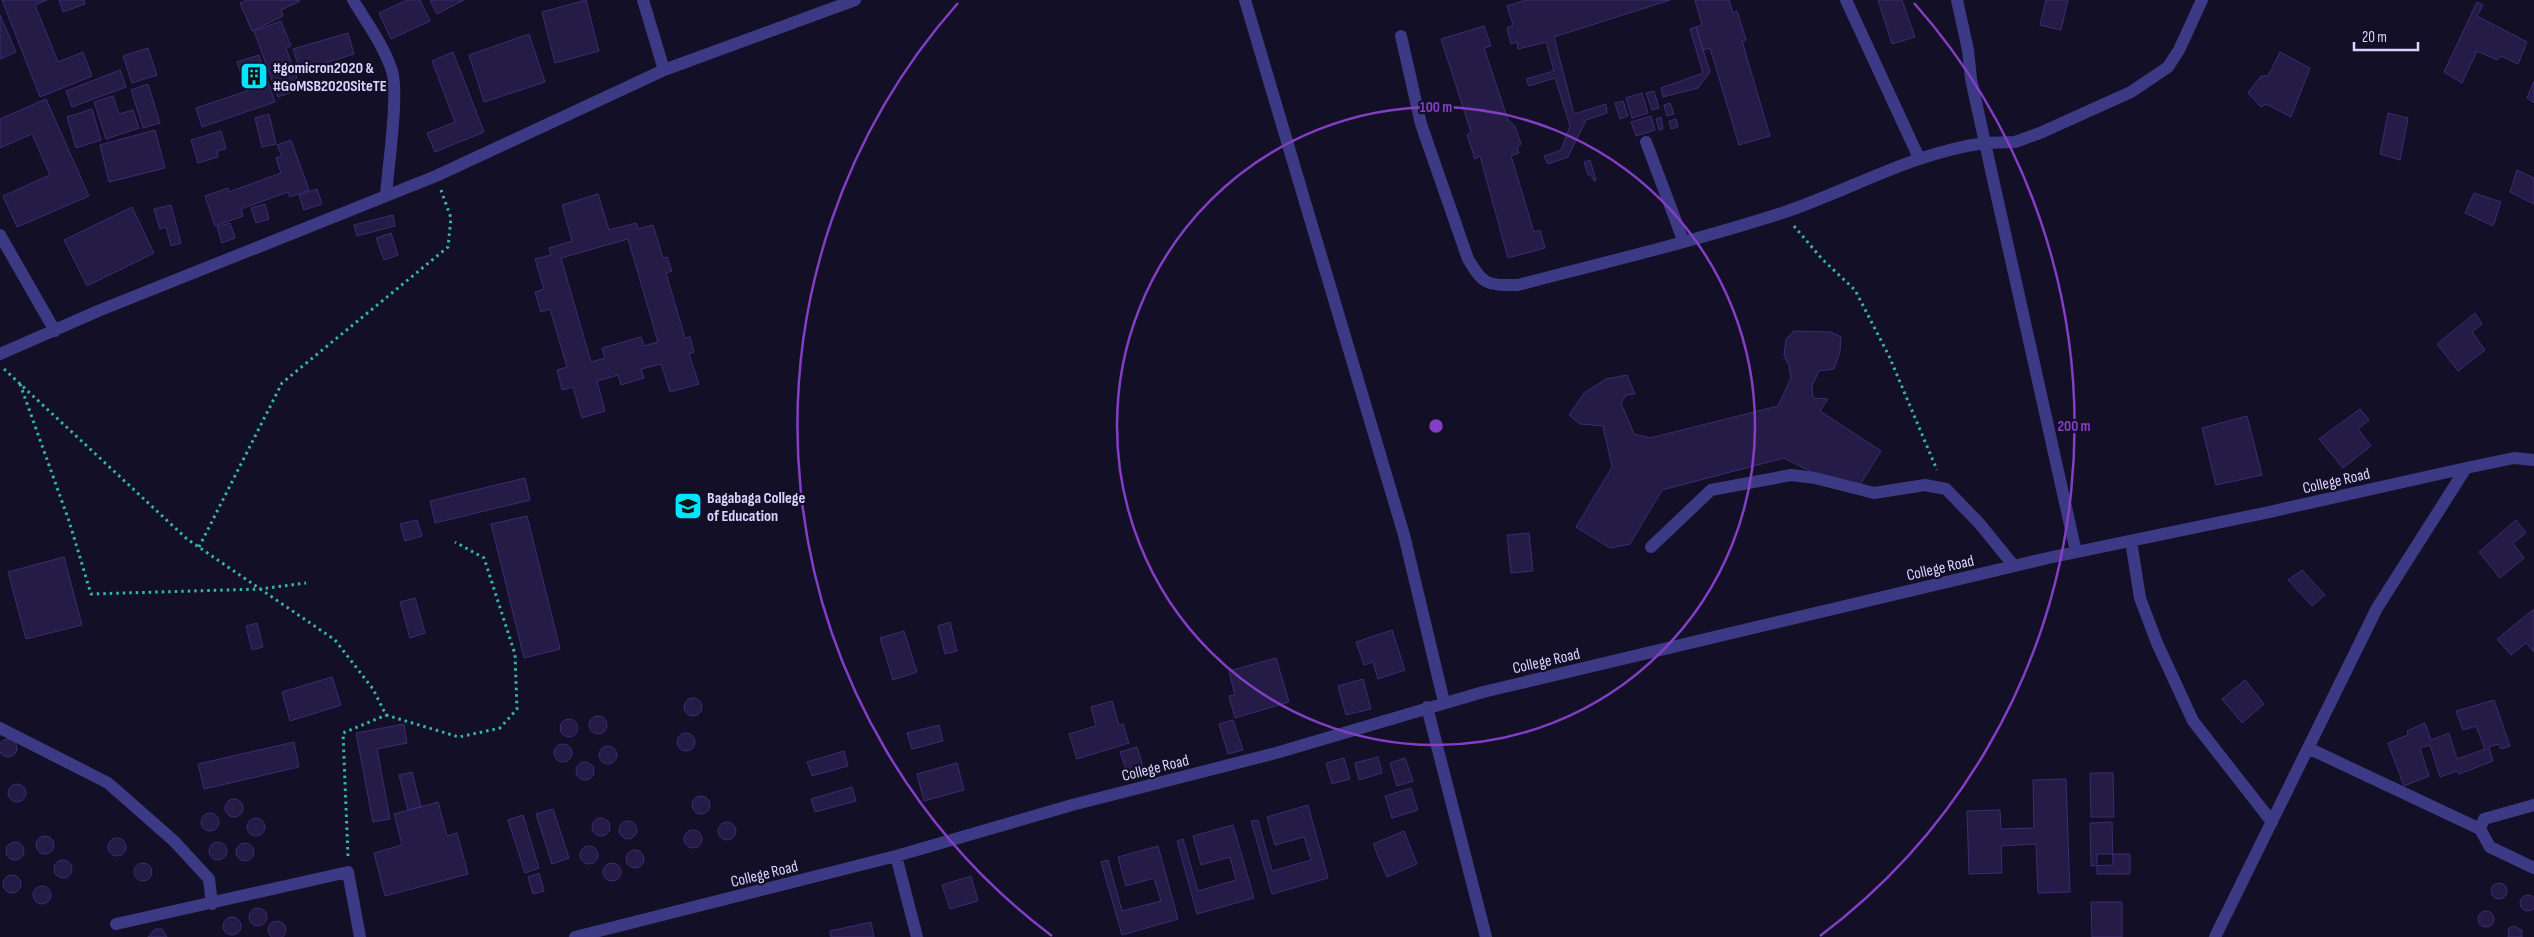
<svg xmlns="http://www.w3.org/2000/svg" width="2534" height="937" font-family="'Sofia Sans Condensed',sans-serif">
  <rect width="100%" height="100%" fill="#130f26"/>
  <!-- building -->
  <path fill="#241b47" stroke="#3b2d73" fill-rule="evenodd" d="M2 0H47L35 5 58 62 83 52 92 76 40 97Z
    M59 0H84L85 4 63 12Z
    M247 0H299L300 1 281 10 283 16 252 31 240 3Z
    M407 0H420L430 21 391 39 379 13Z
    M430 0H464L437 14Z
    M586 0 599 51 555 63 542 12Z
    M1526 0H1670L1554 37 1574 114 1606 104 1607 113 1586 120 1568 157 1548 164 1544 156 1561 150 1570 126 1555 78 1529 86 1526 79 1554 71 1546 42 1518 49 1517 42 1511 44 1507 28 1513 25 1507 6Z
    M1695 0H1729L1733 13 1737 11 1746 40 1742 41 1770 136 1739 145 1710 48 1703 50 1696 27 1702 25Z
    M1878 0H1902L1915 37 1892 44Z
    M2046 0H2068L2061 30 2040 25Z
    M2477 2 2483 5 2477 16 2527 42 2518 64 2501 56 2497 60 2477 51 2462 83 2444 72Z
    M0 15 16 52 0 59Z
    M281 21 291 46 286 48 301 89 278 97 254 31Z
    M1484 26 1491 46 1484 48 1508 120 1515 126 1521 144 1517 148 1519 153 1511 156 1534 232 1540 230 1545 248 1508 258 1480 156 1475 159 1467 135 1471 132 1441 39Z
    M1696 27 1710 72 1698 88 1663 97 1661 88 1703 73 1690 29Z
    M348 33 354 54 300 71 293 49Z
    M529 34 545 82 484 102 469 55Z
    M148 48 157 75 132 83 123 56Z
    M453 52 484 132 435 152 427 133 455 122 432 61Z
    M2280 52 2310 68 2291 117 2266 104 2261 107 2248 93 2261 76H2268Z
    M259 55 275 102 202 127 196 108 247 91 237 62Z
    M120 70 126 87 72 107 66 91Z
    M2534 81V103L2527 98Z
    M148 84 160 123 143 128 131 90Z
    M1654 91 1659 108 1652 110 1646 93Z
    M1642 93 1648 113 1632 118 1626 98Z
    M113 96 119 114 133 110 139 128 106 139 94 102Z
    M46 99 89 196 17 227 3 196 50 175 32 134 0 148V119Z
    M1623 101 1628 116 1620 119 1615 103Z
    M1670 103 1674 114 1667 116 1664 105Z
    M92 109 101 140 76 148 67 117Z
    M2388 113 2408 118 2400 160 2380 154Z
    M269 114 276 144 262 147 255 118Z
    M1651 116 1655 130 1636 136 1631 122Z
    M1661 117 1663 129 1659 130 1656 119Z
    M1676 119 1678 127 1671 129 1669 121Z
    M155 130 165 168 109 182 100 145Z
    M221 131 226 149 217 151 218 157 198 163 191 140Z
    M291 140 309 190 290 197 288 192 241 209 243 216 215 226 205 196 228 188 229 192 281 173 276 158 282 156 277 145Z
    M1590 160 1596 180 1594 181 1591 175H1588L1584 162Z
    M2517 170 2534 178V204L2510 192Z
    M317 189 322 204 304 210 299 195Z
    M2474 193 2501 202 2493 226 2465 213Z
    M598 194 609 230 636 223 638 229 653 225 663 258 667 257 672 271 666 273 685 338 690 337 694 352 689 354 699 384 670 392 661 364 641 369 644 378 621 385 618 375 597 381 605 411 582 418 573 387 562 390 557 370 567 367 550 309 541 312 535 292 544 289 535 259 551 255 549 248 572 241 562 205ZM628 239 658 342 644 346 641 337 602 348 605 358 591 362 561 258Z
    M265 204 269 219 256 223 251 208Z
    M171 205 181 243 171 246 166 227 160 229 154 209Z
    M132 207 154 253 87 286 64 240Z
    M393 215 395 226 357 236 354 225Z
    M230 223 235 238 222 243 217 227Z
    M391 233 398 255 384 260 376 238Z
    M2475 313 2482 324 2472 332 2485 350 2458 371 2437 344Z
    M1794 331 1831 332 1841 337 1840 352 1834 369 1819 371 1812 386 1813 398 1828 399 1820 411 1881 451 1858 488 1827 480 1784 458 1662 490 1630 544 1610 548 1576 527 1612 467 1603 426 1580 424 1569 415 1584 393 1606 379 1627 375 1635 394 1626 395 1621 403 1634 434 1650 438 1778 406 1791 378 1789 365 1784 356 1786 339Z
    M2360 409 2369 420 2358 429 2371 446 2343 468 2319 439Z
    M2247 416 2262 475 2216 485 2202 428Z
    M525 478 530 500 435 523 430 501Z
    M527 516 560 649 524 658 491 524Z
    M417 520 422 536 405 541 400 524Z
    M2516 520 2526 533 2513 543 2524 558 2500 578 2479 552Z
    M1529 533 1533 571 1511 573 1507 535Z
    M64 557 82 625 26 639 8 572Z
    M2302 570 2325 595 2312 606 2288 580Z
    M415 598 425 633 410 638 400 602Z
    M2534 609V652L2526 643 2511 655 2497 639Z
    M950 622 957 651 945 654 938 626Z
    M257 623 263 647 252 650 246 626Z
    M1392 630 1405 670 1378 679 1373 662 1364 665 1356 642Z
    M904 631 917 672 893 680 880 638Z
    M1276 658 1289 702 1235 718 1229 696 1235 695 1229 671Z
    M332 677 341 705 290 721 282 692Z
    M1363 679 1371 709 1346 715 1338 686Z
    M2245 680 2264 704 2242 723 2222 699Z
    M684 707a9 9 0 1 1 18 0a9 9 0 1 1-18 0Z
    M2494 700 2510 746 2501 749 2498 744 2489 747 2493 761 2459 774 2457 771 2440 777 2430 745 2420 748 2429 776 2404 786 2388 743 2408 735 2407 731 2425 723 2431 740 2449 733 2457 759 2485 749 2476 726 2463 730 2456 711Z
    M1112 701 1119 725 1123 724 1129 743 1077 759 1069 734 1096 726 1091 707Z
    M589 725a9 9 0 1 1 18 0a9 9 0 1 1-18 0Z
    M560 728a9 9 0 1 1 18 0a9 9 0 1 1-18 0Z
    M1233 720 1243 750 1228 754 1219 724Z
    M404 724 407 743 377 749 390 819 373 822 356 733Z
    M939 725 943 741 912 749 907 733Z
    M677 742a9 9 0 1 1 18 0a9 9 0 1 1-18 0Z
    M-1 748a9 9 0 1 1 18 0a9 9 0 1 1-18 0Z
    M294 742 299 767 204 789 198 764Z
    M554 753a9 9 0 1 1 18 0a9 9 0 1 1-18 0Z
    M599 755a9 9 0 1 1 18 0a9 9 0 1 1-18 0Z
    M1137 747 1144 770 1128 775 1120 752Z
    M844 751 848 766 812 776 807 762Z
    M1378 757 1382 773 1359 780 1355 763Z
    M1344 758 1350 779 1332 784 1326 763Z
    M1405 758 1413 781 1397 786 1390 763Z
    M576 771a9 9 0 1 1 18 0a9 9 0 1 1-18 0Z
    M957 763 964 790 924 801 917 774Z
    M412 772 421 807 408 810 399 775Z
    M2090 773H2113L2114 817H2091Z
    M2066 779 2070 892 2038 893 2036 844 2001 846 2002 873 1969 874 1967 811 2000 810 2001 829 2034 828 2033 780Z
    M8 793a9 9 0 1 1 18 0a9 9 0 1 1-18 0Z
    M852 787 856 801 815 812 811 799Z
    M1411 788 1418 810 1392 818 1385 796Z
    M692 805a9 9 0 1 1 18 0a9 9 0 1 1-18 0Z
    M225 808a9 9 0 1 1 18 0a9 9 0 1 1-18 0Z
    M438 802 447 836 457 833 468 874 385 896 374 853 402 845 394 814Z
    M1308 805 1328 878 1272 894 1251 821 1258 820 1272 871 1311 860 1304 837 1275 845 1267 817Z
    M553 809 569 858 552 864 536 814Z
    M201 822a9 9 0 1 1 18 0a9 9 0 1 1-18 0Z
    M523 815 539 868 525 873 508 820Z
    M247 827a9 9 0 1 1 18 0a9 9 0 1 1-18 0Z
    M592 827a9 9 0 1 1 18 0a9 9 0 1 1-18 0Z
    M619 830a9 9 0 1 1 18 0a9 9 0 1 1-18 0Z
    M718 831a9 9 0 1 1 18 0a9 9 0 1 1-18 0Z
    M2112 822 2113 865 2091 866 2090 823Z
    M1233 825 1254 898 1197 914 1177 841 1183 839 1198 891 1236 880 1230 857 1201 865 1193 836Z
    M684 839a9 9 0 1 1 18 0a9 9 0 1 1-18 0Z
    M1404 831 1417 864 1387 877 1373 844Z
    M36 845a9 9 0 1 1 18 0a9 9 0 1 1-18 0Z
    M108 847a9 9 0 1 1 18 0a9 9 0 1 1-18 0Z
    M6 851a9 9 0 1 1 18 0a9 9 0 1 1-18 0Z
    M209 851a9 9 0 1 1 18 0a9 9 0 1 1-18 0Z
    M236 852a9 9 0 1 1 18 0a9 9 0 1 1-18 0Z
    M580 855a9 9 0 1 1 18 0a9 9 0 1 1-18 0Z
    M1158 846 1178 919 1122 935 1101 862 1108 860 1122 911 1161 901 1154 878 1126 886 1118 857Z
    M626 859a9 9 0 1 1 18 0a9 9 0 1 1-18 0Z
    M2097 854H2130V874H2097Z
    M54 869a9 9 0 1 1 18 0a9 9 0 1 1-18 0Z
    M603 872a9 9 0 1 1 18 0a9 9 0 1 1-18 0Z
    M134 872a9 9 0 1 1 18 0a9 9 0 1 1-18 0Z
    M539 873 544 891 533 894 528 877Z
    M3 884a9 9 0 1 1 18 0a9 9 0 1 1-18 0Z
    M971 876 978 901 950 909 942 885Z
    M2491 891a8 8 0 1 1 16 0a8 8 0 1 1-16 0Z
    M33 895a9 9 0 1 1 18 0a9 9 0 1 1-18 0Z
    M2520 903a8 8 0 1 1 16 0a8 8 0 1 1-16 0Z
    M2091 902H2122V937H2092Z
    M249 917a9 9 0 1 1 18 0a9 9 0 1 1-18 0Z
    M2478 919a8 8 0 1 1 16 0a8 8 0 1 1-16 0Z
    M223 926a9 9 0 1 1 18 0a9 9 0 1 1-18 0Z
    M268 930a9 9 0 1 1 18 0a9 9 0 1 1-18 0Z
    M871 922 874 937H831L830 931Z
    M2514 926 2522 930V937H2508L2509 928Z
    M155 929H162L167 937H148Z"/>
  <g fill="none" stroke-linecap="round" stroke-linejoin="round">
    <!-- path -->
    <path stroke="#2fb8b0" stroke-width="3" stroke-dasharray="2.5 4" stroke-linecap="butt" d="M1794 226 1822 259 1855 290 1889 356 1937 470
      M4 369 187 539 335 640 373 689 386 715 459 737 500 728 517 709 515 654 484 558 455 542
      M20 384 69 521 91 594 260 589 306 583
      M199 547 282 383 448 247 451 218 441 190
      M348 856 343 733 386 715"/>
    <!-- minor -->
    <path stroke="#3d3a85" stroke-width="12" d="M353 0C367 23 384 46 392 71 399 94 388 168 386 195
      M1245 0 1404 535 1444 702
      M1846 0 1919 158
      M1401 36 1421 124 1468 259C1484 286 1487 285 1518 285 1606 262 1695 241 1782 213 1851 190 1911 153 1985 143L1971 79 1968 50 1957 0
      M664 70 855 0
      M1646 142 1683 240
      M0 235 55 331
      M0 354 98 311 436 176 664 70 643 0
      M2131 541 2140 598 2157 643 2193 721 2272 822
      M1651 547 1711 490 1791 475 1815 478 1874 493 1925 485 1946 489 1979 523 2014 566
      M2076 552 1985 143 2015 142 2040 133 2131 92 2168 67 2179 50 2202 0
      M1427 707 1486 937
      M0 728 108 783 174 841 209 879 212 904
      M2308 748 2480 829 2490 847 2534 868
      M2480 829 2484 819 2534 805
      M896 856 917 937
      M116 924 348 872 360 937
      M575 937 896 856 1072 805 1276 753 1483 692 2052 557 2269 512 2466 468 2514 458 2534 460
      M2215 937 2377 608 2466 468"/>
  </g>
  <!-- distance rings -->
  <g fill="none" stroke="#843dc5" stroke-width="2.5">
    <circle cx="1436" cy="426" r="319"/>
    <path d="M1052 936A638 638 0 0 1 958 3M1914 3A638 638 0 0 1 1820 936"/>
  </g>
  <!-- icons -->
  <defs>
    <symbol id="building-square" viewBox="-11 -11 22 22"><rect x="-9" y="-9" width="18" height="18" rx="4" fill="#00e5ff" stroke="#130f26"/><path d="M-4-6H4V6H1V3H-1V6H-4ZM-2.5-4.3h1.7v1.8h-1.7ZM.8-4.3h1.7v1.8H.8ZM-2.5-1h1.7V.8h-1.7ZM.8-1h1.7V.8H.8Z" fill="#111"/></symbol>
    <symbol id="university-square" viewBox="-11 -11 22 22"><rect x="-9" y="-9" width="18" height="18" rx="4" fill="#00e5ff" stroke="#130f26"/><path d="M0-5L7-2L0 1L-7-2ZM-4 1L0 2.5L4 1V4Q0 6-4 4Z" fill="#111"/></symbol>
  </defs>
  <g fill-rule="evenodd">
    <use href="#building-square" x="238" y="60" width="32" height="32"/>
    <use href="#university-square" x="672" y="490" width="32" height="32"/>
  </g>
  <g text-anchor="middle" stroke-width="4.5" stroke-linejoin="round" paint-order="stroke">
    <!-- poi labels -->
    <g font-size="16" font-weight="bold" fill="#d9d4ff" stroke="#130f26" text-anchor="start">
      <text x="273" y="73">#gomicron2020 &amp;<tspan x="273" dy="18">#GoMSB2020SiteTE</tspan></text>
      <text x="707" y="503">Bagabaga College<tspan x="707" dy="18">of Education</tspan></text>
    </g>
    <!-- street labels -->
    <g font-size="16" fill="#d9d4ff" stroke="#130f26">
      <text transform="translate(2336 480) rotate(-13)" y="6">College Road</text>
      <text transform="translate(1940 567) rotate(-13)" y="6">College Road</text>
      <text transform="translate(1546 660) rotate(-13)" y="6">College Road</text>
      <text transform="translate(1155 767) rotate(-14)" y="6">College Road</text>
      <text transform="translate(764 873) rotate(-14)" y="6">College Road</text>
    </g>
  </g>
  <circle cx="1436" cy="426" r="8" fill="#843dc5" stroke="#130f26" stroke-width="2.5"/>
  <g font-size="15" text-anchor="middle" font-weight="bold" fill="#843dc5" stroke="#130f26" stroke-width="4.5" stroke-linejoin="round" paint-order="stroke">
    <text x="1436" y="112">100 m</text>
    <text x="2074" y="431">200 m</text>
  </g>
  <!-- scale -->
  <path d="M2354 42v8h64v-8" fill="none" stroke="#d9d4ff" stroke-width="2.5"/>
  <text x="2362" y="42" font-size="15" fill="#d9d4ff" stroke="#130f26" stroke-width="4" paint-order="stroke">20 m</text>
</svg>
